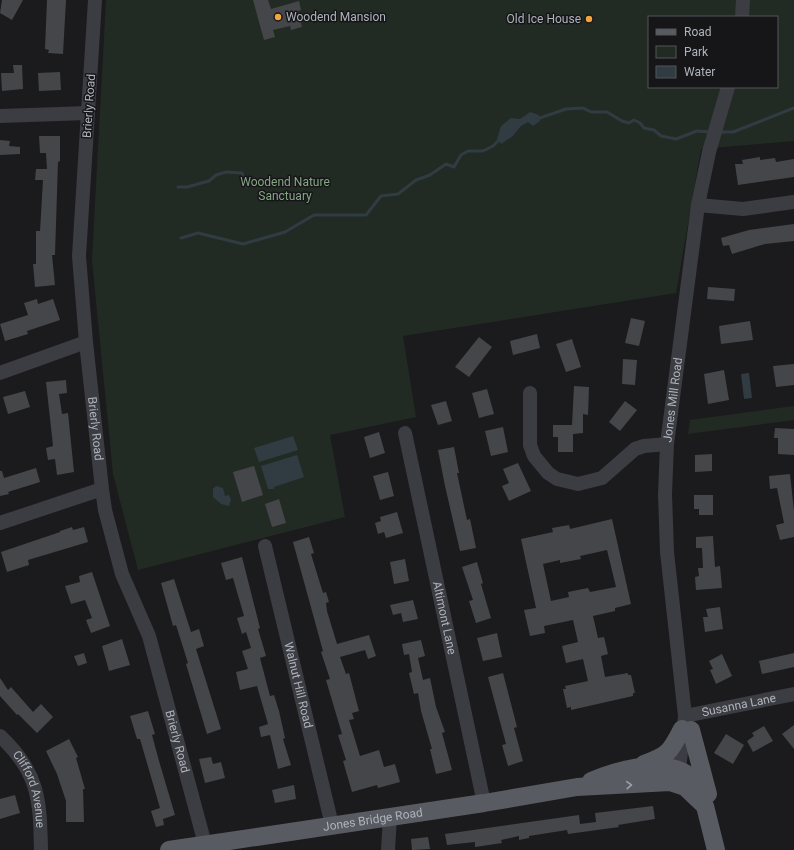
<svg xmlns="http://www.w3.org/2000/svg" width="794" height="850" font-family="Roboto,sans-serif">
  <rect width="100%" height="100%" fill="#1b1b1d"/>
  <!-- green -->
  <path fill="#222b23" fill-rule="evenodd" d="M106 0H794V141L701 149 676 293 403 336 416 417 330 435 345 517 138 570 113 474 92 260ZM649 17H777V87H649Z
    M794 406V420L688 434 690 420Z"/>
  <!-- water -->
  <path fill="#303b42" d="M530 112 539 115 540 121 533 126 528 122 521 126 513 136 501 144 497 139 501 126 511 118 520 119Z
    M749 373 752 398 744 399 741 374Z
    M293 436 298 450 259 462 254 448Z
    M297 455 304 477 274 487V489H268L261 466Z
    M216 486 223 488 225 496 229 495 231 500 229 506 221 504 213 497V489Z"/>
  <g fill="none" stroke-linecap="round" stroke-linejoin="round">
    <!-- stream -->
    <path stroke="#303b42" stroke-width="3" d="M537 119 566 109 583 108 591 112H607L622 121 629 123 634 120 640 123 644 128 654 130 661 136 676 139 697 131 711 132
      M719 132H733L794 108
      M178 187H187L209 181 216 175 226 172 242 173 247 187
      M181 238 198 233 243 244 285 232 314 215H366L381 196 398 194 416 180 430 175 446 164 454 167 461 155 468 151H483L493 146 501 138"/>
  </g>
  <!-- building -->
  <path fill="#45464a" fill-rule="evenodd" d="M2 0H23L12 20 0 13Z
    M47 0H66L63 54 48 53 49 50 45 49Z
    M253 0H268L271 9 299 1 301 10 298 11 302 27 291 30 290 26 273 30 275 37 264 40Z
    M13 65H22L23 89 2 91 1 73H14Z
    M60 72 61 90 39 91 38 73Z
    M39 136H60V161L58 162 55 255H52L55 285 35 287 33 264H36V231H40L43 180H35L36 169H47L46 153H40Z
    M0 140 10 141 9 146 20 147V154L0 155Z
    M760 157V160L775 158 776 162 794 159V177L738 185 735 164H743L742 160Z
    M794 224V241L765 244 732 254 729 245 723 246 721 238 749 230Z
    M708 287 735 289 734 301 707 299Z
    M37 299 38 304 53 299 60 320 27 331 28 334 5 341 0 324 28 315 24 303Z
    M631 318 645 321 639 346 625 343Z
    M750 321 753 340 721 344 719 326Z
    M537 334 540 348 513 355 510 341Z
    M479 337 492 347 469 377 455 367Z
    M572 339 581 367 566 372 556 344Z
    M623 359 637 360 635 385 622 384Z
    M794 364V385L776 387 773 366Z
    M724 370 729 400 708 404 704 374Z
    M66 380 67 393 59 394 62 414 68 413 74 472 57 475 55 459 48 460 46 448 53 446 46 382Z
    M574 386 589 387 588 415 583 414V433L573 434V452H558V437H553V425H572Z
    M487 389 494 414 479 418 472 393Z
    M25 391 30 407 8 414 3 397Z
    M446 401 452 421 438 425 431 405Z
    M625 401 637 410 620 431 609 422Z
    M503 427 508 452 491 456 485 431Z
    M775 428 794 429V455L778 454V438H774Z
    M379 432 385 453 370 458 364 437Z
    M454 447 459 473H457L467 520 470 519 476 548 460 551 445 486 438 450Z
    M712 454V471L695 472V455Z
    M518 463 531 491 509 501 502 486 509 483 503 469Z
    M254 466 263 495 242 502 233 472Z
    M36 468 40 482 8 492 9 494 0 496V471H2L4 478Z
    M388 472 394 496 380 500 373 476Z
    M790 474 794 511V537L780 540 776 525 784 523 777 488 770 489 769 476Z
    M694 495H713V515H699V509H694Z
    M279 499 286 523 272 527 265 504Z
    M397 512 403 533 386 538 384 532 378 534 375 523 381 521 380 517Z
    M612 519 631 604 615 608V611L593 616 598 638 604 637 608 654 601 656 605 677 628 673V675H631L635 693H633V696L571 710V707L567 708 563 689H566L565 686 588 681 583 659 566 663 562 646 578 642 573 620 544 626 545 633 530 636 524 610 536 608 521 539 553 532 552 528 569 525 570 529ZM607 550 616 587 590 592 588 588 568 592 569 597 551 601 543 564 560 560V563L581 559 580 556Z
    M72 527 73 530 84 527 88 542 28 560 29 565 7 572 1 552 60 532V531Z
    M713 536 715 567 720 566 722 588 696 590 695 577 699 576 698 568H703L702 548H696V537Z
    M309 537 314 553 311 554 323 593 326 592 329 602 326 603 327 611 337 644 369 635 376 656 368 659 365 650 340 657 346 674 349 673 359 711 352 713 354 719 349 720 360 756 379 750 384 767 395 764 400 782 378 788 377 785 352 792 343 761 346 760 338 735 342 734 326 680 330 679 321 652 323 651 293 542Z
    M242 557 260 628 258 629 266 656 260 658 270 696 274 695 279 711 285 738 283 739 291 765 278 769 270 735 261 737 259 727 268 724 257 686 240 690 236 672 248 669 242 651 251 648 246 632 242 634 237 618 244 616 233 578 226 580 221 563Z
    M405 559 409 581 394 584 390 562Z
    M477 562 483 583 481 584 491 618 476 623 469 601 473 600 462 567Z
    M92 572 110 626 91 633 86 620 92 618 85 600 71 604 65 586 80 582 79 576Z
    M174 579 191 632 199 629 204 646 196 649 221 729 207 734 186 664 188 663 176 625 173 626 161 583Z
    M413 600 418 619 403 622 401 613 393 615 390 605Z
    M720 607 723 629 705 632 703 617H708L706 609Z
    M497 633 502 657 483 661 477 638Z
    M122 639 130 665 109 671 102 646Z
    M421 640 425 656 418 658 423 680 430 678 436 707 445 732 442 733 452 770 436 774 430 749H432L421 711 418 693 414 694 409 673 412 672 409 654 404 655 402 644Z
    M84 653 87 663 78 666 74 656Z
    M794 653V667L762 674 759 661Z
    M722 654 732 676 716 684 710 670 713 669 709 661Z
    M503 673 517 727 514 728 523 761 508 766 502 745 506 744 488 677Z
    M0 678 8 690 11 687 33 712 41 704 53 717 37 733 18 714 17 715 0 696Z
    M148 711 155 734 152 735 159 761 175 815 163 819 164 825 156 827 151 811 160 808 140 739H137L130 716Z
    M794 725V749L782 734Z
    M764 726 773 741 753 752 747 741 754 736 752 733Z
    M726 734 744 745 733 764 714 753Z
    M69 739 78 757 76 758 85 789H83L84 822H66V801L57 774 46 751Z
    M211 757 213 764 221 762 225 778 205 783 199 759Z
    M294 785 296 799 275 803 272 790Z
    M15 795 20 813 0 819V799Z
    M653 806 655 819 618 825 619 827 568 834 567 830 529 836V838L519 840V836L501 840 502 843 475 847V842L447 845 445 834 579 815 580 824 596 822 595 813Z
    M428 837 430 849 412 850 411 839Z"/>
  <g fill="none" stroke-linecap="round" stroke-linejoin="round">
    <!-- minor -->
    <g stroke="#3c3d42" stroke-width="14">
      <path id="s1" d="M95 0 79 256 86 342 102 489 105 510 122 574 149 636 205 844"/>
      <path d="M742 17 743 0"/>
      <path d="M0 116 88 113"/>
      <path d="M698 205 743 209 794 202"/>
      <path d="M0 373 86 342"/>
      <path d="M530 393V445L534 456 548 473 557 479 578 484 602 478 635 449 644 446 667 444"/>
      <path id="s2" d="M405 433 484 803"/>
      <path d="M0 523 102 489"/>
      <path id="s3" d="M265 546 332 825"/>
      <path id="s4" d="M685 716 794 694"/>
      <path id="s5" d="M0 736C39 772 40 800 41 850"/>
      <path id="s6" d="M678 779 685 716 667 552 665 494 667 444 698 205 709 152 728 87"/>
      <path d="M388 850 390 817"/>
    </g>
    <!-- major -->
    <g stroke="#585b61" stroke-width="18">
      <path d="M691 730 708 794"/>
      <path d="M644 764C669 755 670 752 682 729"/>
      <path d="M591 781C618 770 658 758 685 773 690 776 693 780 697 783"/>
      <path id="s7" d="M169 850 484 803 577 787 670 782 685 787 705 806 716 850"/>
    </g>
  </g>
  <!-- one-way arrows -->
  <defs><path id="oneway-chevron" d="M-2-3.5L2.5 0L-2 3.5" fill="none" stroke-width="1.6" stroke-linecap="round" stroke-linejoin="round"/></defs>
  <use stroke="#9da1aa" href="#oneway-chevron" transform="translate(629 785) rotate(-4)"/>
  <!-- markers -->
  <g fill="#f1a53f" stroke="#161618" stroke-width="1.5">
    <circle cx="278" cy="17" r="4"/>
    <circle cx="589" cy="19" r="4"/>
  </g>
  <g text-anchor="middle" stroke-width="3" stroke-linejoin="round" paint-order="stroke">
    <!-- poi labels -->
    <g font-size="12" fill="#aeb3bc" stroke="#161618" text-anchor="start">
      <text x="286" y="21">Woodend Mansion</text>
      <text x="581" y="23" text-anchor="end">Old Ice House</text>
    </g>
    <!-- street labels -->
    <g font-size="12" fill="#aeb3bc" stroke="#161618">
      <text transform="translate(89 106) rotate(-86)" y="4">Brierly Road</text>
      <text dy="4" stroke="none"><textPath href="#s6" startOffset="381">Jones Mill Road</textPath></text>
      <text dy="4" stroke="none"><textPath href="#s1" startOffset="430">Brierly Road</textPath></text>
      <text dy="4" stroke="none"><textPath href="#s2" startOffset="189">Altimont Lane</textPath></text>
      <text dy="4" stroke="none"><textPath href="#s3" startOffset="143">Walnut Hill Road</textPath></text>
      <text dy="4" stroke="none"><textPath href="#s4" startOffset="55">Susanna Lane</textPath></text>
      <text dy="4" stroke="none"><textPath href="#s1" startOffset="755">Brierly Road</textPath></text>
      <text dy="4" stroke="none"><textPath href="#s5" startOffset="63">Clifford Avenue</textPath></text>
      <text dy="4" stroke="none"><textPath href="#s7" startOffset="206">Jones Bridge Road</textPath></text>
    </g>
    <!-- park labels -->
    <g font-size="12" fill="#86a785" stroke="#161618">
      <text x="285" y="186">Woodend Nature<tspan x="285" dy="14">Sanctuary</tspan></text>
    </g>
  </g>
  <!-- legend -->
  <rect x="648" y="16" width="130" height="72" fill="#161618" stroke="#53555a"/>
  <rect x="656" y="29" width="20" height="6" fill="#585b61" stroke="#53555a"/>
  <text x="684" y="36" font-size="12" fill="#aeb3bc">Road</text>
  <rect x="656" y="46" width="20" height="12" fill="#222b23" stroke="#53555a"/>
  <text x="684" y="56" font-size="12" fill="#aeb3bc">Park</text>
  <rect x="656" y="66" width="20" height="12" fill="#303b42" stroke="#53555a"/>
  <text x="684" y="76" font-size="12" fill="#aeb3bc">Water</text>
</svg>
